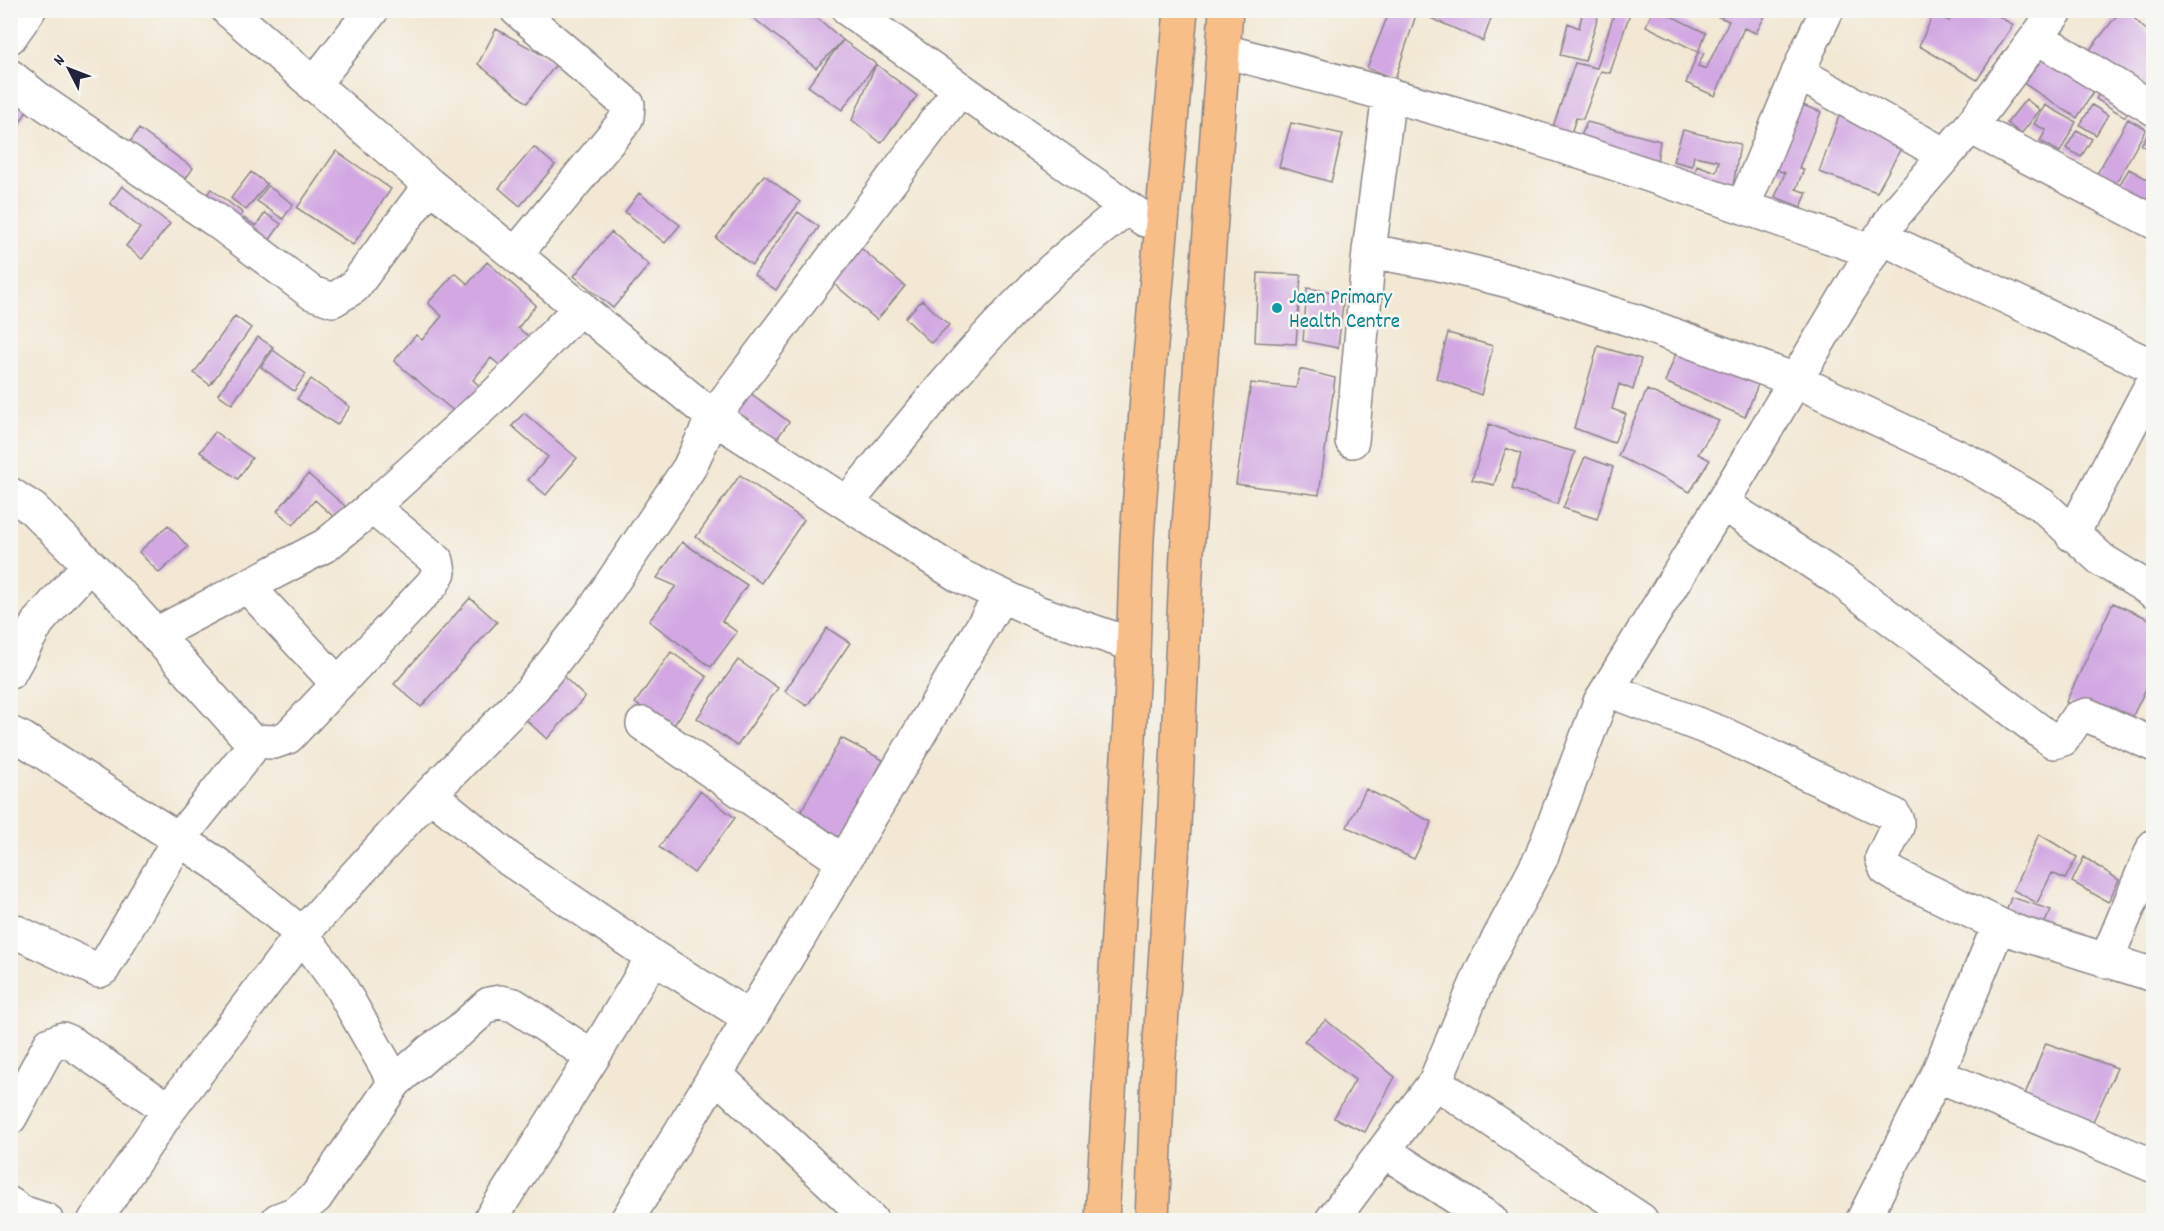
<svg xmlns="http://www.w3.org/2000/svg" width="2164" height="1231" font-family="Dekko,sans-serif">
  <rect width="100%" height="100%" fill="#f6f6f2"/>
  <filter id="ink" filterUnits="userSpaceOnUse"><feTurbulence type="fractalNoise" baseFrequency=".0167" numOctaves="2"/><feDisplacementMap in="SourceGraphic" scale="12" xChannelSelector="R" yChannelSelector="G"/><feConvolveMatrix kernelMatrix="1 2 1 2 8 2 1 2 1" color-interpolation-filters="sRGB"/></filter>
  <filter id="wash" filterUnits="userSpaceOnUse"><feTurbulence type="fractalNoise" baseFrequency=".008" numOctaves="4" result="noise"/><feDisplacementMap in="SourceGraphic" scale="24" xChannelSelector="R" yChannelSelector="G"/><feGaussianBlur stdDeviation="1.35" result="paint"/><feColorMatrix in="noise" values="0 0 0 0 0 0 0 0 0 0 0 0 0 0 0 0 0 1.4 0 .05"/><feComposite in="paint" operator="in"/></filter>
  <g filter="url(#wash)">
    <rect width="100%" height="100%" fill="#f2e8d3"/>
    <g id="blocks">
      <!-- building -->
      <path fill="#d2a7e2" d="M758 10H808L843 40 816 68 752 17Z
        M1390 10H1494L1483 41 1417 12 1395 79 1367 68Z
        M1572 10H1608L1607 15 1599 13 1585 61 1560 55 1568 23 1579 28 1582 15Z
        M1610 10H1631L1610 73 1601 71 1583 119 1576 118 1569 139 1550 135 1575 63 1597 68 1613 17 1610 15Z
        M1653 10H1659L1706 33 1698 52 1646 26Z
        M1720 10H1768L1756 33 1744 28 1715 96 1686 83 1698 52 1704 53 1698 66 1706 69 1729 21 1717 16Z
        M1955 10H1989L2013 25 1977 80 1919 46 1934 13 1949 21Z
        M2121 10H2126L2154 38V103L2084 57Z
        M496 29 557 63 527 103 478 64Z
        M843 40 876 64 842 110 808 86Z
        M2043 52 2096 88 2077 118 2023 83Z
        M876 64 917 96 881 143 852 120Z
        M2101 91 2130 108 2125 117 2096 99Z
        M10 99 28 109 10 140Z
        M2026 99 2040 110 2021 134 2007 123Z
        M1792 101 1821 112 1799 168 1804 169 1796 189 1807 193 1801 207 1775 197 1785 173 1772 168Z
        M2045 105 2076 122 2060 152 2040 141 2046 130 2034 124Z
        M2092 105 2108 115 2096 135 2080 125Z
        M1839 116 1905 141 1877 192 1819 172Z
        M2128 119 2146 129 2111 192 2093 181Z
        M1587 122 1660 141 1656 168 1578 143Z
        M1291 123 1343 134 1331 182 1279 167Z
        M2154 124V152L2141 145Z
        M139 129 193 168 178 190 123 152Z
        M1683 130 1740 144 1732 192 1692 185 1697 165 1716 172 1719 161 1694 156 1692 166 1673 161Z
        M2077 130 2092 139 2081 157 2066 148Z
        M534 147 555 165 520 206 499 188Z
        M336 151 391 189 353 245 297 208Z
        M2129 169 2154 183V216L2114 194Z
        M251 172 267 184 246 210 231 198Z
        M764 175 800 202 752 265 716 238Z
        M122 186 170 224 142 259 126 246 140 228 110 203Z
        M268 186 293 204 283 219 257 201Z
        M211 189 243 213 232 228 199 205Z
        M639 193 680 225 665 243 625 212Z
        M798 212 819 227 776 290 754 275Z
        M265 213 281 224 264 248 237 229 244 218 256 226Z
        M611 232 649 265 613 308 574 276Z
        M856 244 905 286 877 320 827 278Z
        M487 262 536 305 518 328 530 338 503 368 491 358 473 380 485 391 462 418 394 361 416 335 422 340 442 316 428 303 455 273 468 284Z
        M1258 273 1301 275 1296 344 1255 342Z
        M1307 288 1344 294 1338 348 1303 341Z
        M922 300 949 325 931 343 905 318Z
        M235 316 251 328 210 385 194 373Z
        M1448 333 1493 346 1481 395 1436 378Z
        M258 337 273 347 232 404 218 394Z
        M1680 343 1761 377 1745 417 1665 382Z
        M1598 346 1641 359 1633 390 1619 384 1612 409 1626 414 1614 443 1574 428Z
        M273 350 306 374 294 391 261 367Z
        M1300 369 1335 378 1319 495 1236 484 1251 383 1296 388Z
        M311 379 350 407 337 425 297 399Z
        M745 389 789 422 775 441 731 408Z
        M1647 390 1719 421 1698 454 1710 460 1690 492 1618 456Z
        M524 413 577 458 546 495 528 480 548 457 512 426Z
        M1489 424 1525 438 1575 452 1557 504 1512 489 1521 454 1506 448 1494 485 1472 480Z
        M215 432 252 458 238 479 200 452Z
        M1585 457 1613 467 1597 519 1563 508Z
        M308 474 345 506 335 518 315 500 293 525 277 511Z
        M740 475 804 520 761 583 696 537Z
        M168 525 188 547 159 573 139 552Z
        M682 542 747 585 722 621 737 632 711 667 649 621 676 586 657 578Z
        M470 598 497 622 421 707 394 684Z
        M2113 603 2154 621V672L2126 730 2066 702Z
        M827 628 850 643 807 706 785 691Z
        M671 652 707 677 672 728 635 703Z
        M738 660 778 688 737 746 697 718Z
        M563 676 585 697 547 739 525 719Z
        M841 738 883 760 840 840 798 817Z
        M1366 789 1432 822 1414 859 1347 827Z
        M700 791 735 818 694 873 659 847Z
        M2039 834 2077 857 2065 879 2052 873 2037 903 2013 890Z
        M2084 857 2119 880 2108 902 2072 882Z
        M2011 897 2051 910 2041 930 2003 922Z
        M1326 1020 1395 1077 1365 1132 1334 1118 1355 1080 1304 1041Z
        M2046 1043 2117 1068 2086 1137 2021 1104Z"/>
    </g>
  </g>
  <g filter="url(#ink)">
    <use href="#blocks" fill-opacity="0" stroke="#8a8587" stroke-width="1.5"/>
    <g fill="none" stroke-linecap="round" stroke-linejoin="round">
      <defs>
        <path id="minor" d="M228 10 430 185 713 417 958 575 1037 612 1133 645
          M849 10 1145 220
          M10 37 29 10
          M2037 37 2154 109
          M1224 51C1316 75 1409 99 1500 127 1625 165 1748 209 1871 251
          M1798 73 1945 155
          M10 76 41 101 218 222 312 293 333 300 354 287 430 185
          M313 85 372 10
          M1970 127 2154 222
          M1743 207 1807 52 1827 10
          M1880 237 2154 367
          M1369 251 1435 263 1509 281 1638 322 1795 380 1969 462 2042 505 2102 560 2154 592
          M516 254 621 126 627 117 628 105 517 10
          M1352 441 1369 251 1389 94
          M10 494 33 509 123 598 251 741 250 750 179 839 103 969 99 971 10 929
          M847 503C911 424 976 343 1050 272 1074 249 1102 229 1127 207
          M1722 503 1844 583 2054 742 2063 739 2077 718 2087 715 2154 745
          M2072 535 2154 380
          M248 587 338 684
          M156 634 326 545 372 507 496 394 581 307
          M10 672 38 622 89 565
          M1608 690 1723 734 1894 815 1897 821V827L1882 858 1886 869 1897 876 2010 930 2154 975
          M643 724 844 862
          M10 733 23 739 217 864 302 934 340 986 395 1082
          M251 741 274 742 288 737 433 583 439 572 437 561 372 507
          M430 794 509 859 653 957 750 1018
          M2106 961 2154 846
          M716 1075 871 1220
          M1937 1075 2154 1166
          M1435 1082 1641 1220
          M10 1118 50 1044 63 1039 76 1046 169 1110
          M1384 1151 1491 1220
          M10 1204 21 1212 46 1220
          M95 1220 169 1110 302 934 430 794 531 691 593 611 689 468 713 417 960 89
          M278 1220 296 1213 316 1197 395 1082 430 1051 460 1030 489 1004 500 1002 514 1005 593 1057
          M490 1220 593 1057 653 957
          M627 1220 800 936 1001 595
          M1332 1220 1435 1082 1482 970 1541 858 1600 702 1722 503 1895 214 1970 127 2057 10
          M1863 1220 1937 1075 1999 925"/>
        <path id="primary" d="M1102 1220 1132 685 1137 538 1149 368 1181 10
          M1152 1220 1158 1073 1174 826 1187 553 1226 10"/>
      </defs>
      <!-- minor casing -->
      <use href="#minor" stroke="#8a8587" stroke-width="36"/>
      <!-- primary casing -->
      <use href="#primary" stroke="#8a8587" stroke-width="36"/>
      <!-- minor -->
      <use href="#minor" stroke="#fff" stroke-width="33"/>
      <!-- primary -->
      <use href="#primary" stroke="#f7be88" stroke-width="33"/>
    </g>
  </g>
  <!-- markers -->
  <circle fill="#0f9aa8" stroke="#f6f6f2" stroke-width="2" cx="1277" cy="308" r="6"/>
  <g text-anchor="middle" stroke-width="5" stroke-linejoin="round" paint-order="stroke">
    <!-- culture labels -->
    <g font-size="21" fill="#0d838f" stroke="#f6f6f2" text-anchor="start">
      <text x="1289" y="303">Jaen Primary<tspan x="1289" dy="24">Health Centre</tspan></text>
    </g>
  </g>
  <!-- margin -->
  <rect width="2164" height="1231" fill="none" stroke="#f6f6f2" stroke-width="36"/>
  <!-- north arrow -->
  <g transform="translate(69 69) rotate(312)" stroke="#f6f6f2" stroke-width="4.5" paint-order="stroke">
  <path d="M0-4.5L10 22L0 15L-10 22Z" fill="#22223b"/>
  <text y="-9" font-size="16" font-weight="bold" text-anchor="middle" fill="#22223b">N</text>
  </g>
</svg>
